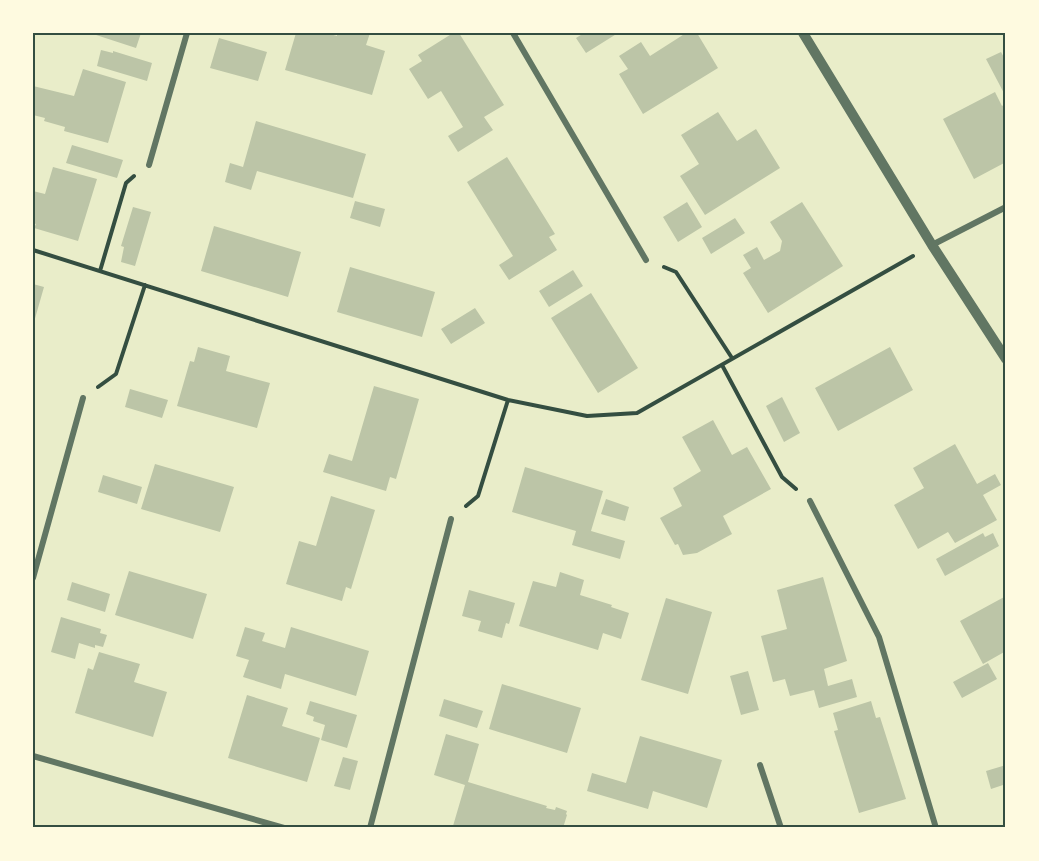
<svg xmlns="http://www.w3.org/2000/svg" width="1039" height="861" font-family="'DM Sans',sans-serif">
  <rect width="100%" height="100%" fill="#e9edc9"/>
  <!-- building -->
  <path fill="#bcc5a7" d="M90 33H141L136 48Z
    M296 33H326L337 36V33H370L366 45 385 51 372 95 285 70Z
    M453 33H459L504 105 484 117 493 130 458 152 448 136 463 127 441 91 428 99 409 69 422 61 418 55Z
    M584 33H618L586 53 576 38Z
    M686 33H697L718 68 643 114 619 74 628 69 619 56 641 42 650 56Z
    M219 38 267 52 258 81 210 68Z
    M101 50 113 53V51L152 63 147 81 97 66Z
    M1001 52 1006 61V97L986 59Z
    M83 69 126 82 108 143 64 131 65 127 44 121 45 118 33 115V86L74 96Z
    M995 92 1002 106 1006 103V162L974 179 943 119Z
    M718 112 737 141 756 129 780 168 705 215 680 176 699 164 681 135Z
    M256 121 366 154 353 198 257 171 251 190 225 182 230 163 243 167Z
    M72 145 123 160 117 178 66 163Z
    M507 157 555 234 549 237 557 250 509 280 499 265 513 256 467 182Z
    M53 167 97 179 78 241 34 228 36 224 33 223V191L45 194Z
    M355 201 385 209 380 227 350 218Z
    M687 202 702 227 678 242 663 217Z
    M802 202 843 266 768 313 743 273 751 268 743 255 757 247 764 260 780 251 782 241 770 222Z
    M133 207 151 212 135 266 121 262 124 247 121 246Z
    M735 218 745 233 711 254 702 238Z
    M214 226 301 252 288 297 201 271Z
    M350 267 435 292 422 337 337 312Z
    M573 270 583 286 549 307 539 291Z
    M33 284 44 287 34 322H33Z
    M591 293 638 368 598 393 551 318Z
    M475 308 485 323 451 344 441 329Z
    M198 347 230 356 226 371 270 383 257 428 177 406 190 361 194 362Z
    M890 347 913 390 838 431 815 388Z
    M374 386 419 399 396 479 390 477 386 491 323 472 329 454 352 461Z
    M130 389 168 400 162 418 125 407Z
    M782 397 800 433 784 442 766 406Z
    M713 420 732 455 747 447 771 489 723 516 732 534 697 553 683 555 678 544 675 545 660 518 682 506 673 488 701 471 682 437Z
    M955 444 977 484 995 474 1001 485 983 495 997 520 955 543 948 532 918 549 894 505 924 488 913 468Z
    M155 464 234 487 220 532 141 509Z
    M525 467 603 491 591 531 625 541 620 559 572 545 576 531 512 512Z
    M103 475 142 487 137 504 98 492Z
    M331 496 375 510 351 589 346 587 342 601 286 584 299 541 316 546Z
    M606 499 629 507 625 521 601 514Z
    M983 533 985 537 993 533 999 546 945 576 936 559Z
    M129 571 207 594 193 639 115 615Z
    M560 572 584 580 580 595 612 605 611 607 629 613 621 639 603 633 598 650 519 626 533 581 556 587Z
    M823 577 847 661 824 669 828 686 852 679 857 697 819 708 814 690 790 696 785 679 773 682 761 636 787 629 777 590Z
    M72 582 110 594 105 612 67 600Z
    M469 590 515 603 509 624 506 623 502 638 478 631 481 621 462 616Z
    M1006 596V651L983 664 960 621Z
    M666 598 712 612 688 694 641 680Z
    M61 617 101 629 100 633 107 635 103 647 95 645V648L79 643 75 659 51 652Z
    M245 627 265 633 262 641 285 648 291 627 369 651 356 696 285 674 281 689 243 677 249 660 236 656Z
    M99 652 140 664 134 682 167 692 153 737 75 713 88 668 93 670Z
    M988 663 997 679 962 698 953 682Z
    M748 671 759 710 741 715 730 676Z
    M502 684 581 708 567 753 489 729Z
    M247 695 288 708 282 726 320 738 307 782 228 758Z
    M444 699 483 711 477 728 439 716Z
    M310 701 357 715 347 748 321 740 325 725 313 721 314 717 306 714Z
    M871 701 876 718 880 717 906 799 859 813 834 731 838 730 833 713Z
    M446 734 479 744 468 782 547 806 546 808 555 810 556 807 567 811 566 814 567 815 563 828H459L453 826 465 785 434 775Z
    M640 736 722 760 707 808 653 791 648 809 587 791 592 773 626 783Z
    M343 757 358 761 350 790 334 786Z
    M1006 765V784L991 789 986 771Z"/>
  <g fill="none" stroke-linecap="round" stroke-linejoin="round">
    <!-- path -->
    <path stroke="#344e41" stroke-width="4" d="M33 250 508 400 587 416 637 413 913 256
      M664 267 676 272 732 358
      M100 271 126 183 134 176
      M722 365 782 477 796 489
      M98 387 116 374 145 285
      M466 506 478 496 508 400"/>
    <!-- minor -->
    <path stroke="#617663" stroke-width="6" d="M513 33 646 260
      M149 165 187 33
      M932 245 1006 207
      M810 501 879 637 936 828
      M33 578 83 398
      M33 756 284 828
      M760 765 781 828
      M370 828 451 519"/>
    <!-- tertiary -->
    <path stroke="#617663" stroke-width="10" d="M803 33 932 245 1006 359"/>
  </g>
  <!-- border -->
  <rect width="1039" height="861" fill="none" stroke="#fefae0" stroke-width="69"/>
  <rect x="34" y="34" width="970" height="792" fill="none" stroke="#344e41" stroke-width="2"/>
</svg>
